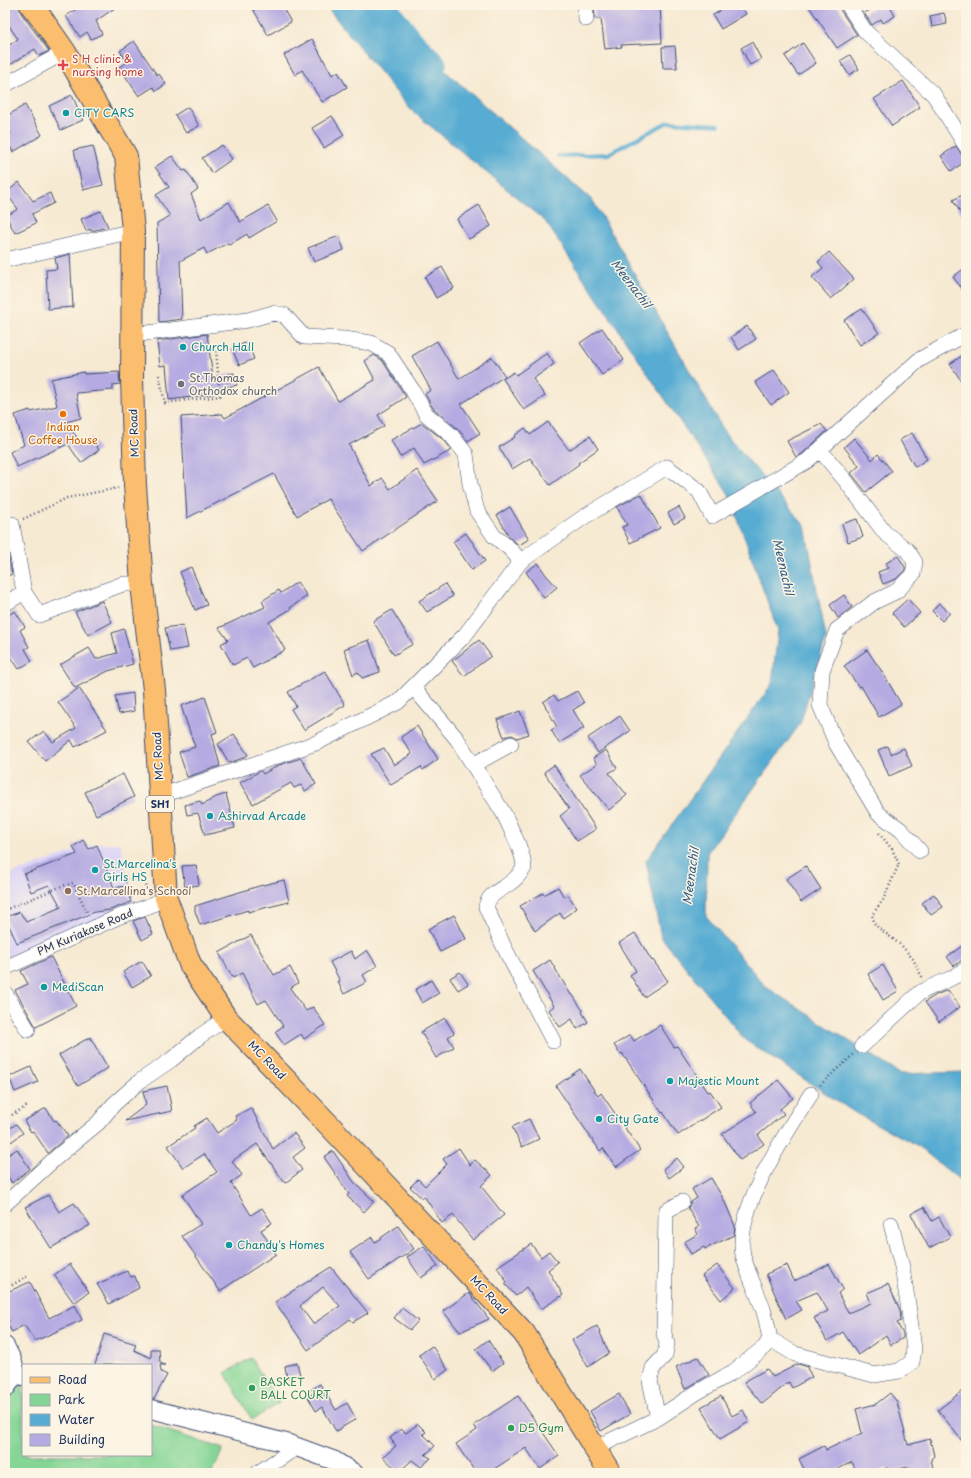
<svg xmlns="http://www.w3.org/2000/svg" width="971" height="1478" font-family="'Playpen Sans',sans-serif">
  <rect width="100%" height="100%" fill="#fcf5e5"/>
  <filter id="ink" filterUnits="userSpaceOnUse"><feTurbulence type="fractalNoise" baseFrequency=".025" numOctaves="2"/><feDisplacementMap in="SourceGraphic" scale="8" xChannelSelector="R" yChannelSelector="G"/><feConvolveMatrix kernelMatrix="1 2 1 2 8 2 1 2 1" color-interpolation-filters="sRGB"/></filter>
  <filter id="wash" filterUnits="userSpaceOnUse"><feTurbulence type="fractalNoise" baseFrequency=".012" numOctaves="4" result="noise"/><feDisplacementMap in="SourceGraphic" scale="16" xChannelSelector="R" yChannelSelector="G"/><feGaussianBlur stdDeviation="0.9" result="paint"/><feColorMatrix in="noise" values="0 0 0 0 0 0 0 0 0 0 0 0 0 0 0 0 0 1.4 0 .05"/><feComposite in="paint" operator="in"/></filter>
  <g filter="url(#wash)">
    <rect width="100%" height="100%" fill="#f7ead3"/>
    <!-- built -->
    <path fill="#ddd5f6" d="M98 843H120L134 904 5 961V876Z"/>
    <!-- green -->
    <path fill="#85d696" stroke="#50827a" d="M251 1358 279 1403 252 1420 225 1373Z
      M13 1380 23 1383V1455H151V1425L223 1449 212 1473H5V1402Z"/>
    <!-- water -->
    <path fill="#56acd2" stroke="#386e98" d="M325 5H383L410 40 593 201 725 433 805 526 826 638 800 724 707 853 706 916 766 987 900 1074 966 1072V1185L915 1144 857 1114 745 1040 661 937 646 861 772 684 778 631 729 494 545 221 410 109Z"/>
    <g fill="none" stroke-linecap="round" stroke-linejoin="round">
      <!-- stream -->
      <path stroke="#56acd2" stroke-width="4" d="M558 156 608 154 668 122 719 125"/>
      <!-- river -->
      <path stroke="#56acd2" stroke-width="25" d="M383 5 410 40 434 64"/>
    </g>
    <g id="blocks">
      <!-- building -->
      <path fill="#b5aae2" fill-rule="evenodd" d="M15 5H19L21 13 49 51 39 56 35 49 5 68V48L18 39 5 20V12Z
        M72 5H119L96 21 102 34 91 39 87 32 80 37 66 16 75 10Z
        M259 5H281L291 22 268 35 253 9Z
        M594 5H660L662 43 621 45 622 47 605 49 601 19H595Z
        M716 5H740L746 14 721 29 713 15 720 11Z
        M808 5H837L857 35 837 48Z
        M880 5H889L895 16 883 23 881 19 872 25 864 13Z
        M944 13 947 24 932 27 930 16Z
        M312 39 332 75 338 72 347 87 322 102 302 70 295 75 284 55Z
        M134 41 157 75 159 74 166 84 156 91 153 87 139 96 119 67 127 62 120 51Z
        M752 42 761 59 750 65 741 48Z
        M803 43 816 63 798 75 785 56Z
        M675 46 677 68H663L662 47Z
        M850 55 859 69 849 75 840 61Z
        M903 81 920 107 892 126 874 99Z
        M72 95 83 120 61 130 49 106Z
        M25 105 42 135 13 152 5 138 11 134 5 123V117Z
        M188 107 199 126 186 133 175 115Z
        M332 116 344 135 324 148 312 128Z
        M222 145 232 159 212 173 202 158Z
        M93 146 103 185 83 190 74 150Z
        M956 146 961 154 966 155V161L951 171 941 156Z
        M172 156 183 171 186 170 198 189 191 194 201 219 229 202 240 222 268 206 277 221 249 238 247 234 229 245 228 243 207 254 204 248 180 261 182 319 159 322 157 223 170 216 156 195 169 187 155 167Z
        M19 182 33 201 50 193 54 203 32 214 36 223 15 233 6 216 18 209 6 193Z
        M966 193V222L953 200Z
        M479 205 491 226 469 239 457 219Z
        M101 211 108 227 91 231 90 229 86 231 81 219Z
        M339 236 344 250 314 262 308 248Z
        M829 252 854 279 831 299 812 277 823 268 818 262Z
        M70 254 73 307 48 309 46 270 57 269 55 258Z
        M442 267 454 288 436 298 425 277Z
        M966 267V294L953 277Z
        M862 309 879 333 860 345 844 320Z
        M747 326 756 339 739 350 731 337Z
        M602 328 624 360 602 375 580 343Z
        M207 334 213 378 234 373 237 385 214 390V394L169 400 166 365 160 366 157 341Z
        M437 341 459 379 492 357 505 376 461 404 480 433 468 441 457 428 433 408 425 394 431 390 412 356Z
        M247 342 254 359 239 365 232 349Z
        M547 353 554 364 533 379 545 396 524 410 503 379 514 372 516 375Z
        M966 353V388L950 364Z
        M374 355 382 360 406 397 378 415 384 426 349 445 371 486 382 478 390 489 417 470 438 501 363 551 328 499 297 516 274 474 187 518 181 417 222 414 225 418 319 367 338 401 375 380 365 361Z
        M774 370 789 392 771 405 755 382Z
        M84 372V374L119 372 120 384 113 385V390L76 393 81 418 66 422 82 445 91 438 99 450 81 463 68 444 17 467 10 452 24 445 15 415 30 410 31 412 57 406 51 379Z
        M548 422 569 450 590 436 598 449 578 463 579 464 550 485 530 458 512 469 499 447 515 437 514 436 525 428 530 435Z
        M422 423 445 441 452 450 424 465 414 448 400 457 391 440Z
        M821 424 827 431 802 454 796 457 787 441Z
        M912 433 927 459 915 467 900 440Z
        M854 438 872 460 878 454 892 471 866 492 851 473 859 466 844 447Z
        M641 494 660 528 630 543 622 527 627 525 617 507Z
        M510 507 529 539 519 545 510 538 497 515Z
        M679 507 685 518 674 524 668 513Z
        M857 519 863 537 848 542 842 524Z
        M466 533 485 561 472 570 453 542Z
        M5 543 7 548 12 574 5 577Z
        M898 556 905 567V570L896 579 883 584 878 572 889 568 886 563Z
        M538 563 546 575 557 587 544 598 526 572Z
        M191 567 207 605 195 610 180 572Z
        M297 582 307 596 290 608 291 609 269 622 285 650 253 668 247 658 233 665 221 644 228 640 219 628 265 607 262 601 279 590 281 593Z
        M445 584 453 596 427 612 419 601Z
        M844 595 852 607 838 618 830 605Z
        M908 599 920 613 904 627 892 613Z
        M102 601 112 622 88 635 75 612Z
        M939 603 950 613 942 621 932 611Z
        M392 610 413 644 394 655 373 621Z
        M15 611 25 627 20 630 29 647 25 649 32 661 19 669 11 657 5 661V617Z
        M183 625 188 648 170 651 165 628Z
        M124 629 133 664 108 671 75 688 60 665 89 648 96 659 117 653 112 633Z
        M369 640 380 672 362 678 358 672 353 675 344 649Z
        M479 640 491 656 464 676 452 661Z
        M867 650 883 673 901 704 879 717 861 686 859 687 844 666Z
        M325 671 345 705 304 730 291 709 296 706 288 692Z
        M79 688 107 730 75 747 71 740 45 761 29 742 44 731 53 742 76 728 58 702Z
        M577 691 584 703 573 710 584 728 559 743 551 730 557 727 543 702 554 695 558 701Z
        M133 693 134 711 119 714 115 696Z
        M205 697 217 732 212 734 220 766 187 777 179 752 195 747 181 706Z
        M520 711 529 734 517 738 512 735 504 737 497 720Z
        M620 716 630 731 598 753 588 738Z
        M417 726 438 759 423 770 421 767 391 785 371 754 384 748 394 765 412 754 401 737Z
        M234 734 248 755 243 758 229 763 218 744Z
        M888 746 891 754 904 748 912 766 889 776 878 750Z
        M606 750 617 768 609 773 627 795 609 810 580 775 597 764 593 758Z
        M301 758 316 784 305 791 301 785 294 788 291 783 253 804 240 783 260 771H261L263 774 279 765Z
        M554 765 596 829 577 841 560 816 569 809 544 772Z
        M123 774 134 797 96 815 85 792Z
        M226 794 235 828 205 835 198 813 187 815 185 805 200 801 202 805 216 797Z
        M83 840 89 849 97 845 114 888 125 886 131 902 110 910 95 912 17 943 5 917 20 912 26 922 61 907 49 885 31 892 24 874 77 854 73 847Z
        M196 865 199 885 185 887 182 866Z
        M806 866 821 889 801 902 786 879Z
        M284 880 289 902 248 912V910L200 925 195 911V906L259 886Z
        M558 887 564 897 568 895 577 908 563 918 560 913 535 931 520 906 543 893 544 895Z
        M934 894 943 907 931 915 922 903Z
        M454 915 466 939 440 952 428 929Z
        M145 917 153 934 142 940 133 921Z
        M635 933 652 961 653 960 668 981 644 997 630 975 636 971 619 943Z
        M251 935 274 975 290 967 298 983 290 988 306 1011 313 1007 325 1025 304 1039 301 1034 284 1045 275 1032 283 1026 266 1000 258 1004 242 973 233 978 219 953Z
        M966 943V957L954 966 947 957Z
        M367 950 377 966 363 975 367 982 344 994 338 982 340 981 330 962 351 951 355 959Z
        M51 957 76 1006 36 1027 15 990 28 984 21 971Z
        M550 960 571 995 572 994 583 1011 582 1012 588 1022 577 1029 572 1019 560 1027 549 1010 554 1006 533 971Z
        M142 961 151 976 132 987 123 972Z
        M883 965 898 991 883 1000 868 974Z
        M460 972 468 984 458 990 450 978Z
        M431 980 439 993 422 1003 415 990Z
        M948 990 960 1007 939 1022 925 1002 936 995Z
        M445 1018 454 1033 448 1037 454 1047 436 1058 421 1032Z
        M660 1025 674 1047 677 1046 708 1092 710 1091 721 1107 678 1135 663 1112 662 1113 622 1053 620 1054 614 1045 630 1035 634 1041Z
        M90 1037 108 1068 78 1086 59 1055Z
        M31 1067 38 1082 15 1092 9 1077Z
        M580 1069 598 1096 601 1093 640 1150 616 1167 603 1148 600 1151 556 1086Z
        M778 1080 793 1098 780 1109 784 1114 758 1135 764 1144 740 1160 722 1134 756 1112 750 1103Z
        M167 1086 172 1111 125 1121 146 1105 143 1091Z
        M46 1108 54 1121 56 1120 68 1136 48 1153 33 1131 31 1132 24 1121Z
        M251 1108 273 1149 294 1133 305 1148 293 1157 302 1170 285 1183 257 1144 232 1161 242 1175 231 1183 251 1215 262 1208 272 1223 261 1230 276 1254 220 1291 182 1236 201 1224 182 1195 217 1172 204 1154 183 1168 168 1146 195 1128 194 1126 207 1118 217 1133 237 1120 235 1116Z
        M529 1119 539 1139 522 1147 512 1127Z
        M16 1124 23 1133 11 1142 5 1132Z
        M459 1148 470 1165 475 1160 492 1175 481 1186 504 1215 473 1240 453 1215 442 1223 424 1196 422 1198 410 1187 418 1179 425 1186 447 1164 443 1159Z
        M17 1149 30 1169 12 1183 5 1172V1157Z
        M333 1151 354 1182 374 1201 364 1212 347 1196 349 1194 324 1157Z
        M677 1158 684 1167 669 1178 663 1169Z
        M711 1178 724 1200 735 1226 734 1235 705 1249 704 1247 691 1254 684 1242 698 1234 695 1229 699 1227 688 1208 691 1202 697 1198 692 1189Z
        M48 1195 59 1212 74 1203 90 1225 51 1248 25 1207Z
        M924 1207 932 1221 939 1217 950 1237 929 1248 911 1214Z
        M398 1226 414 1249 369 1279 350 1252 372 1237 375 1242Z
        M531 1244 541 1257 549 1251 558 1262 548 1270 563 1295 541 1309 526 1287 516 1296 505 1284 507 1282 497 1267Z
        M424 1246 438 1266 421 1278 407 1257Z
        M70 1264 89 1292 74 1303 54 1275Z
        M829 1264 843 1289 838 1293 848 1313 871 1303 867 1293 888 1284 900 1310 901 1321 897 1323 903 1334V1338L891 1345 886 1335 858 1355 843 1332 827 1341 814 1318 828 1311 817 1292 796 1301 802 1310 786 1319 766 1274 787 1265 794 1281 805 1276V1277Z
        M717 1265 735 1288 721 1300 702 1276Z
        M331 1267 368 1313 353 1322 350 1319 308 1350 275 1302ZM323 1287 340 1306 313 1324 300 1306Z
        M127 1271 131 1277 135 1276 139 1288 109 1304 97 1284Z
        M30 1282 49 1318 75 1305 82 1320 35 1341 24 1325 12 1332 6 1322 9 1321 5 1312V1293Z
        M469 1293 489 1319 460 1332 443 1311Z
        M402 1308 418 1321 410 1330 394 1318Z
        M597 1326 609 1353 588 1367 572 1340Z
        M104 1334 136 1344 134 1350 151 1358V1349H159L160 1363 165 1365H160L161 1372 167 1375 154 1399H151V1365H95Z
        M488 1340 503 1363 492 1371 476 1349Z
        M432 1346 448 1370 435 1379 419 1355Z
        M698 1357 709 1375 685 1389 676 1367Z
        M297 1363 300 1375 287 1378 285 1366Z
        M798 1364 808 1367 807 1368 812 1377 792 1388 789 1382 762 1404 744 1382 767 1369 773 1377Z
        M320 1384 336 1410 347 1403 356 1419 336 1431 322 1407 316 1411 308 1397 314 1393 312 1389Z
        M966 1388V1446L938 1410Z
        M890 1393 897 1402 908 1445 930 1439 934 1456 931 1459 934 1473H908L907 1467 888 1472 887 1468 876 1473H857L852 1462 830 1473H806L799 1459 824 1446 826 1450 862 1433 856 1409 876 1404Z
        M619 1394 630 1414 601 1431 590 1411Z
        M518 1396 559 1456 540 1469 526 1448 488 1473H476L456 1444 477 1430 474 1425Z
        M721 1396 732 1416 743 1410 749 1422 720 1439 701 1407Z
        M418 1424 426 1432 423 1434 435 1446 425 1455 431 1458 421 1467 412 1460 399 1472 383 1457 396 1446 390 1438 401 1429 406 1433Z"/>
    </g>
  </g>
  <g filter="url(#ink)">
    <use href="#blocks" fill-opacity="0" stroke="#3c4b70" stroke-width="1"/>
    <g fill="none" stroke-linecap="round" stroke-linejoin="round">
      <defs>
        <path id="minor" d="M585 5 586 19
          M848 5 865 31 934 95 966 146
          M5 85 65 52
          M5 260 133 231
          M132 335 248 320 273 313 284 315 304 337 344 339 371 343 388 353 413 391 426 414 451 435 466 454 470 484 477 511 494 536 509 548 521 561
          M820 450 845 480 885 533 907 550 915 562 913 574 897 591 874 602 837 630 822 671 820 705 837 745 878 813 901 830 920 851
          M12 524 24 592
          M5 604 24 592 39 615 123 584H142
          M413 687 457 739 504 814 518 844 523 859 524 868C520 874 516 879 510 883 501 890 488 894 486 907L504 947 553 1041
          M473 765 511 744
          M160 796 316 743 398 702 465 635 521 561 584 517 667 467 699 491 712 516 807 461 919 360 966 334
          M5 968 118 917 149 906 166 898
          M5 993 28 1030
          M862 1046 918 994C933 984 952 981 966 969
          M5 1204 59 1155 98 1123 114 1104 140 1081 171 1060 200 1036 226 1018
          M770 1339 795 1354 874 1375 899 1371 912 1362 914 1349 908 1304 902 1267 891 1224
          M658 1418 650 1381 653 1368 665 1355 667 1343 664 1334 666 1211 682 1202
          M595 1448 658 1418 696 1393 733 1372 765 1347 770 1339C768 1330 767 1321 764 1312 758 1293 748 1275 743 1255 734 1209 787 1132 811 1094
          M258 1473 297 1447"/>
        <path id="tertiary" d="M5 1346 12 1360 16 1373 23 1376
          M5 1389 16 1373
          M151 1409 286 1443 335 1461 354 1473"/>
        <path id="primary" d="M31 5 42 19 65 52 126 156 133 231 132 378 135 485 142 584 154 690 166 898 190 964 226 1018 329 1125 524 1333 610 1473"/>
      </defs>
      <!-- minor casing -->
      <use href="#minor" stroke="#3c4b70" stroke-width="16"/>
      <!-- tertiary casing -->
      <use href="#tertiary" stroke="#3c4b70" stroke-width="20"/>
      <!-- primary casing -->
      <use href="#primary" stroke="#3c4b70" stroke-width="24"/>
      <!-- path -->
      <path stroke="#3c4b70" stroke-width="2.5" stroke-dasharray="1 3" stroke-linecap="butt" d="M159 375 165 403 220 396 216 350
        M23 519 67 498 118 488
        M879 833 892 849 899 864 883 900 872 915 875 925 902 946 913 959 922 977
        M131 898 125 880 144 876 146 888
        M5 910 62 886 73 883 89 916
        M820 1085 853 1055
        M5 1119 29 1105
        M5 1289 28 1276"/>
      <!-- minor -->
      <use href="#minor" stroke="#fff" stroke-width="15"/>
      <!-- tertiary -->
      <use href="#tertiary" stroke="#fff" stroke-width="18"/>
      <!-- primary -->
      <use href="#primary" stroke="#fbbd6e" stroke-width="22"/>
    </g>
  </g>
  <!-- markers -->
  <path fill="#e0444e" stroke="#fcf5e5" stroke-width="1.5" d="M61 59h4v4h4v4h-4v4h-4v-4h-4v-4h4z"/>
  <g fill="#0f9aa8" stroke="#fcf5e5" stroke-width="1.5">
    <circle cx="66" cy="113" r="4"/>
    <circle cx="183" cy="347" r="4"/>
    <circle cx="210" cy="816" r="4"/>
    <circle cx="95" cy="870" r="4"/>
    <circle cx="44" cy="987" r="4"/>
    <circle cx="670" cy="1081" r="4"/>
    <circle cx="599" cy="1119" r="4"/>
    <circle cx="229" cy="1245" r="4"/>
  </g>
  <circle fill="#6b7280" stroke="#fcf5e5" stroke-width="1.5" cx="181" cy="384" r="4"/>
  <circle fill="#e8710a" stroke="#fcf5e5" stroke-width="1.5" cx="63" cy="414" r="4"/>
  <circle fill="#8d6e63" stroke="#fcf5e5" stroke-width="1.5" cx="68" cy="891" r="4"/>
  <g fill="#2e9e5b" stroke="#fcf5e5" stroke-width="1.5">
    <circle cx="252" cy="1388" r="4"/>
    <circle cx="511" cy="1428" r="4"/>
  </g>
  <g text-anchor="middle" stroke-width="3" stroke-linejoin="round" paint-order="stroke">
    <!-- shield labels -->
    <rect fill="#fcf5e5" stroke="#5e6a86" stroke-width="1" x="146" y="796" width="28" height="16" rx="3"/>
    <g font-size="10" font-weight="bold" fill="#1b2f5e">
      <text x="160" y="808">SH1</text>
    </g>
    <!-- health labels -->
    <g font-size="11" fill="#be3a42" stroke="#fcf5e5" text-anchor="start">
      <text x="72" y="63">S H clinic &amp;<tspan x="72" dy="13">nursing home</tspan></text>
    </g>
    <!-- culture labels -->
    <g font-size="11" fill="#0d838f" stroke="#fcf5e5" text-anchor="start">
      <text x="74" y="117">CITY CARS</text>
      <text x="191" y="351">Church Hall</text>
      <text x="218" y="820">Ashirvad Arcade</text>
      <text x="103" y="868">St.Marcelina's<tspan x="103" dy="13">Girls HS</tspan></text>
      <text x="52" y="991">MediScan</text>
      <text x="678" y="1085">Majestic Mount</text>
      <text x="607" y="1123">City Gate</text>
      <text x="237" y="1249">Chandy's Homes</text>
    </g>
    <!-- worship labels -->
    <g font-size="11" fill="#5b616d" stroke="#fcf5e5" text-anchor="start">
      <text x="189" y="382">St.Thomas<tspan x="189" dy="13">Orthodox church</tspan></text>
    </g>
    <!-- food labels -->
    <g font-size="11" fill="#c56008" stroke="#fcf5e5">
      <text x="63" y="431">Indian<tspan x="63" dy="13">Coffee House</tspan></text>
    </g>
    <!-- street labels -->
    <g font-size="11" fill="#1b2f5e" stroke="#fcf5e5">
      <text transform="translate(134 433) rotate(-92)" y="4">MC Road</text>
      <text transform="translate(158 756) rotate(-93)" y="4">MC Road</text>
      <text transform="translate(85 932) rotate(-23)" y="4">PM Kuriakose Road</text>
      <text transform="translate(267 1060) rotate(46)" y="4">MC Road</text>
      <text transform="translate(489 1295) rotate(47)" y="4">MC Road</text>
    </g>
    <!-- education labels -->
    <g font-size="11" fill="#785e54" stroke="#fcf5e5" text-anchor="start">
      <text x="76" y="895">St.Marcellina's School</text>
    </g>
    <!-- leisure labels -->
    <g font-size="11" fill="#27864d" stroke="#fcf5e5" text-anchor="start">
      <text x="260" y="1386">BASKET<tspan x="260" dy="13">BALL COURT</tspan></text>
      <text x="519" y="1432">D5 Gym</text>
    </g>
    <!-- water labels -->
    <g font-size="12" font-style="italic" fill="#305b87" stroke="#fcf5e5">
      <text transform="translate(631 284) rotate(53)" y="4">Meenachil</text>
      <text transform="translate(783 567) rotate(77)" y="4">Meenachil</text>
      <text transform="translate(691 876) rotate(-82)" y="4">Meenachil</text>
    </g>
  </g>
  <!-- margin -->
  <rect width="971" height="1478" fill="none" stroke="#fcf5e5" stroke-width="20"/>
  <!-- legend -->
  <rect x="22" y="1364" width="130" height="92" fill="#fcf5e5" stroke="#a2a6af"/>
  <rect x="30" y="1377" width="20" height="6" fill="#fbbd6e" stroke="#a2a6af"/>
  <text x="58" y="1384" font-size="12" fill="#1b2f5e">Road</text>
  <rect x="30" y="1394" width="20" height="12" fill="#85d696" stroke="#a2a6af"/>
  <text x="58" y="1404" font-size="12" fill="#1b2f5e">Park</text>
  <rect x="30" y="1414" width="20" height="12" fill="#56acd2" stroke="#a2a6af"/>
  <text x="58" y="1424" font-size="12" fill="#1b2f5e">Water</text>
  <rect x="30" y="1434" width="20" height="12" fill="#b5aae2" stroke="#a2a6af"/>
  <text x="58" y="1444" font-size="12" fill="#1b2f5e">Building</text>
</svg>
